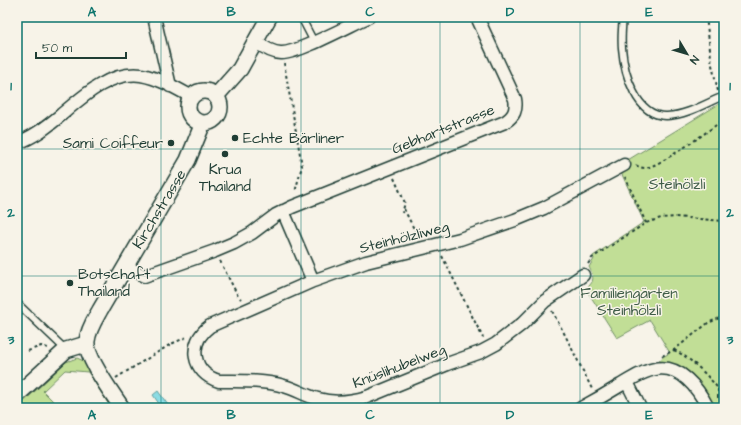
<svg xmlns="http://www.w3.org/2000/svg" width="741" height="425" font-family="'Architects Daughter',sans-serif">
  <rect width="100%" height="100%" fill="#f7f3e8"/>
  <filter id="ink" filterUnits="userSpaceOnUse"><feTurbulence type="fractalNoise" baseFrequency=".025" numOctaves="2"/><feDisplacementMap in="SourceGraphic" scale="8" xChannelSelector="R" yChannelSelector="G"/><feConvolveMatrix kernelMatrix="1 2 1 2 8 2 1 2 1" color-interpolation-filters="sRGB"/></filter>
  <g filter="url(#ink)">
    <!-- green -->
    <path fill="#c1de96" stroke="#708e65" d="M724 101V408H709L704 398 658 364C660 358 664 356 670 353L650 320 617 338 586 289C595 281 594 277 589 267L594 259 593 256 644 222 618 166Z
      M77 358 86 362 116 408H111L88 372 65 370 43 391 55 403 57 408H17L66 362Z"/>
    <!-- water -->
    <path fill="#8bdce4" stroke="#609c9e" d="M158 391 168 405 162 408 153 395Z"/>
    <g fill="none" stroke-linecap="round" stroke-linejoin="round">
      <defs>
        <path id="service" d="M301 17 314 42
          M623 17C622 27 621 38 622 48 624 73 636 117 667 116 686 115 703 105 719 98
          M17 303 66 350"/>
        <path id="minor" d="M154 17 170 86
          M256 42C263 47 272 53 281 53 297 54 350 25 368 17
          M17 143C34 137 47 127 61 115 82 97 110 71 141 75 159 78 176 88 192 97
          M283 211 313 281 366 262 460 239 515 220 544 208 624 165
          M126 266 144 276 215 251 234 243 252 233 276 215 292 207 505 122C514 116 517 110 515 99L477 17
          M313 281 210 326C187 343 192 373 219 381 240 381 263 380 284 386 296 389 306 396 318 399 335 404 350 402 367 397L450 363 481 352 496 344 522 324 545 301 583 275
          M627 382 640 408
          M581 408C594 401 608 393 621 385 632 379 642 371 655 369 680 364 698 388 708 408"/>
        <path id="tertiary" d="M188 107a16 16 0 1 1 32 0a16 16 0 1 1-32 0Z
          M216 96 240 69 269 17
          M17 395 66 350 86 344
          M122 408C113 394 85 357 87 341 88 330 95 319 100 310L188 160 203 123"/>
      </defs>
      <!-- service casing -->
      <use href="#service" stroke="#1f3d34" stroke-width="9"/>
      <!-- minor casing -->
      <use href="#minor" stroke="#1f3d34" stroke-width="15"/>
      <!-- tertiary casing -->
      <use href="#tertiary" stroke="#1f3d34" stroke-width="18"/>
      <!-- path -->
      <path stroke="#1f3d34" stroke-width="2" stroke-dasharray="3 3" stroke-linecap="butt" d="M706 17 712 65 718 91
        M284 63 302 166 295 192
        M636 165C639 167 641 168 645 168 659 167 710 130 724 119
        M625 177 646 223
        M394 178 405 203 402 213
        M404 209 418 237
        M442 256 483 338
        M220 261 238 296 241 299
        M588 264 592 258 646 223 661 218 676 217 724 221
        M552 311 564 333 592 389
        M674 350C693 359 712 380 724 396
        M28 351 41 346 48 348
        M662 356 674 350 708 323 724 316
        M116 378 171 344 187 337
        M718 389V399"/>
      <!-- service -->
      <use href="#service" stroke="#f7f3e8" stroke-width="6"/>
      <!-- minor -->
      <use href="#minor" stroke="#f7f3e8" stroke-width="12"/>
      <!-- tertiary -->
      <use href="#tertiary" stroke="#f7f3e8" stroke-width="15"/>
    </g>
  </g>
  <!-- grid -->
  <path fill="none" stroke="#0f766e" stroke-width="1" stroke-opacity="0.55" d="M161 17V408M301 17V408M440 17V408M580 17V408M17 149H724M17 276H724"/>
  <!-- markers -->
  <g fill="#1f3d34" stroke="#f7f3e8" stroke-width="1.5">
    <circle cx="235" cy="138" r="4"/>
    <circle cx="171" cy="143" r="4"/>
    <circle cx="225" cy="154" r="4"/>
    <circle cx="70" cy="283" r="4"/>
  </g>
  <g text-anchor="middle" stroke-width="3" stroke-linejoin="round" paint-order="stroke">
    <!-- street labels -->
    <g font-size="15" fill="#1f3d34" stroke="#f7f3e8">
      <text transform="translate(443 129) rotate(-22)" y="5">Gebhartstrasse</text>
      <text transform="translate(159 209) rotate(-59)" y="5">Kirchstrasse</text>
      <text transform="translate(404 237) rotate(-14)" y="5">Steinhölzliweg</text>
      <text transform="translate(399 366) rotate(-21)" y="5">Knüslihubelweg</text>
    </g>
    <!-- poi labels -->
    <g font-size="15" fill="#1f3d34" stroke="#f7f3e8" text-anchor="start">
      <text x="243" y="143">Echte Bärliner</text>
      <text x="163" y="148" text-anchor="end">Sami Coiffeur</text>
      <text x="225" y="174" text-anchor="middle">Krua<tspan x="225" dy="17">Thailand</tspan></text>
      <text x="78" y="279">Botschaft<tspan x="78" dy="17">Thailand</tspan></text>
    </g>
    <!-- park labels -->
    <g font-size="15" fill="#3f5d48" stroke="#f7f3e8">
      <text x="677" y="189">Steihölzli</text>
      <text x="629" y="298">Familiengärten<tspan x="629" dy="17">Steinhölzli</tspan></text>
    </g>
  </g>
  <!-- margin -->
  <rect width="741" height="425" fill="none" stroke="#f7f3e8" stroke-width="44"/>
  <!-- north arrow -->
  <g transform="translate(687 54) rotate(128)" stroke="#f7f3e8" stroke-width="3" paint-order="stroke">
  <path d="M0-3L7 15L0 10L-7 15Z" fill="#1f3d34"/>
  <text y="-6" font-size="11" font-weight="bold" text-anchor="middle" fill="#1f3d34">N</text>
  </g>
  <!-- scale -->
  <path d="M36 52v6h90v-6" fill="none" stroke="#1f3d34" stroke-width="2"/>
  <text x="42" y="52" font-size="12" fill="#1f3d34" stroke="#f7f3e8" stroke-width="3" paint-order="stroke">50 m</text>
  <rect x="22" y="22" width="697" height="381" fill="none" stroke="#0f766e" stroke-width="1.5"/>
  <g font-size="13" text-anchor="middle" font-weight="bold" fill="#0f766e">
    <text x="92" y="16">A</text>
    <text x="231" y="16">B</text>
    <text x="370" y="16">C</text>
    <text x="510" y="16">D</text>
    <text x="649" y="16">E</text>
    <text x="11" y="90">1</text>
    <text x="730" y="90">1</text>
    <text x="11" y="217">2</text>
    <text x="730" y="217">2</text>
    <text x="11" y="344">3</text>
    <text x="730" y="344">3</text>
    <text x="92" y="419">A</text>
    <text x="231" y="419">B</text>
    <text x="370" y="419">C</text>
    <text x="510" y="419">D</text>
    <text x="649" y="419">E</text>
  </g>
</svg>
